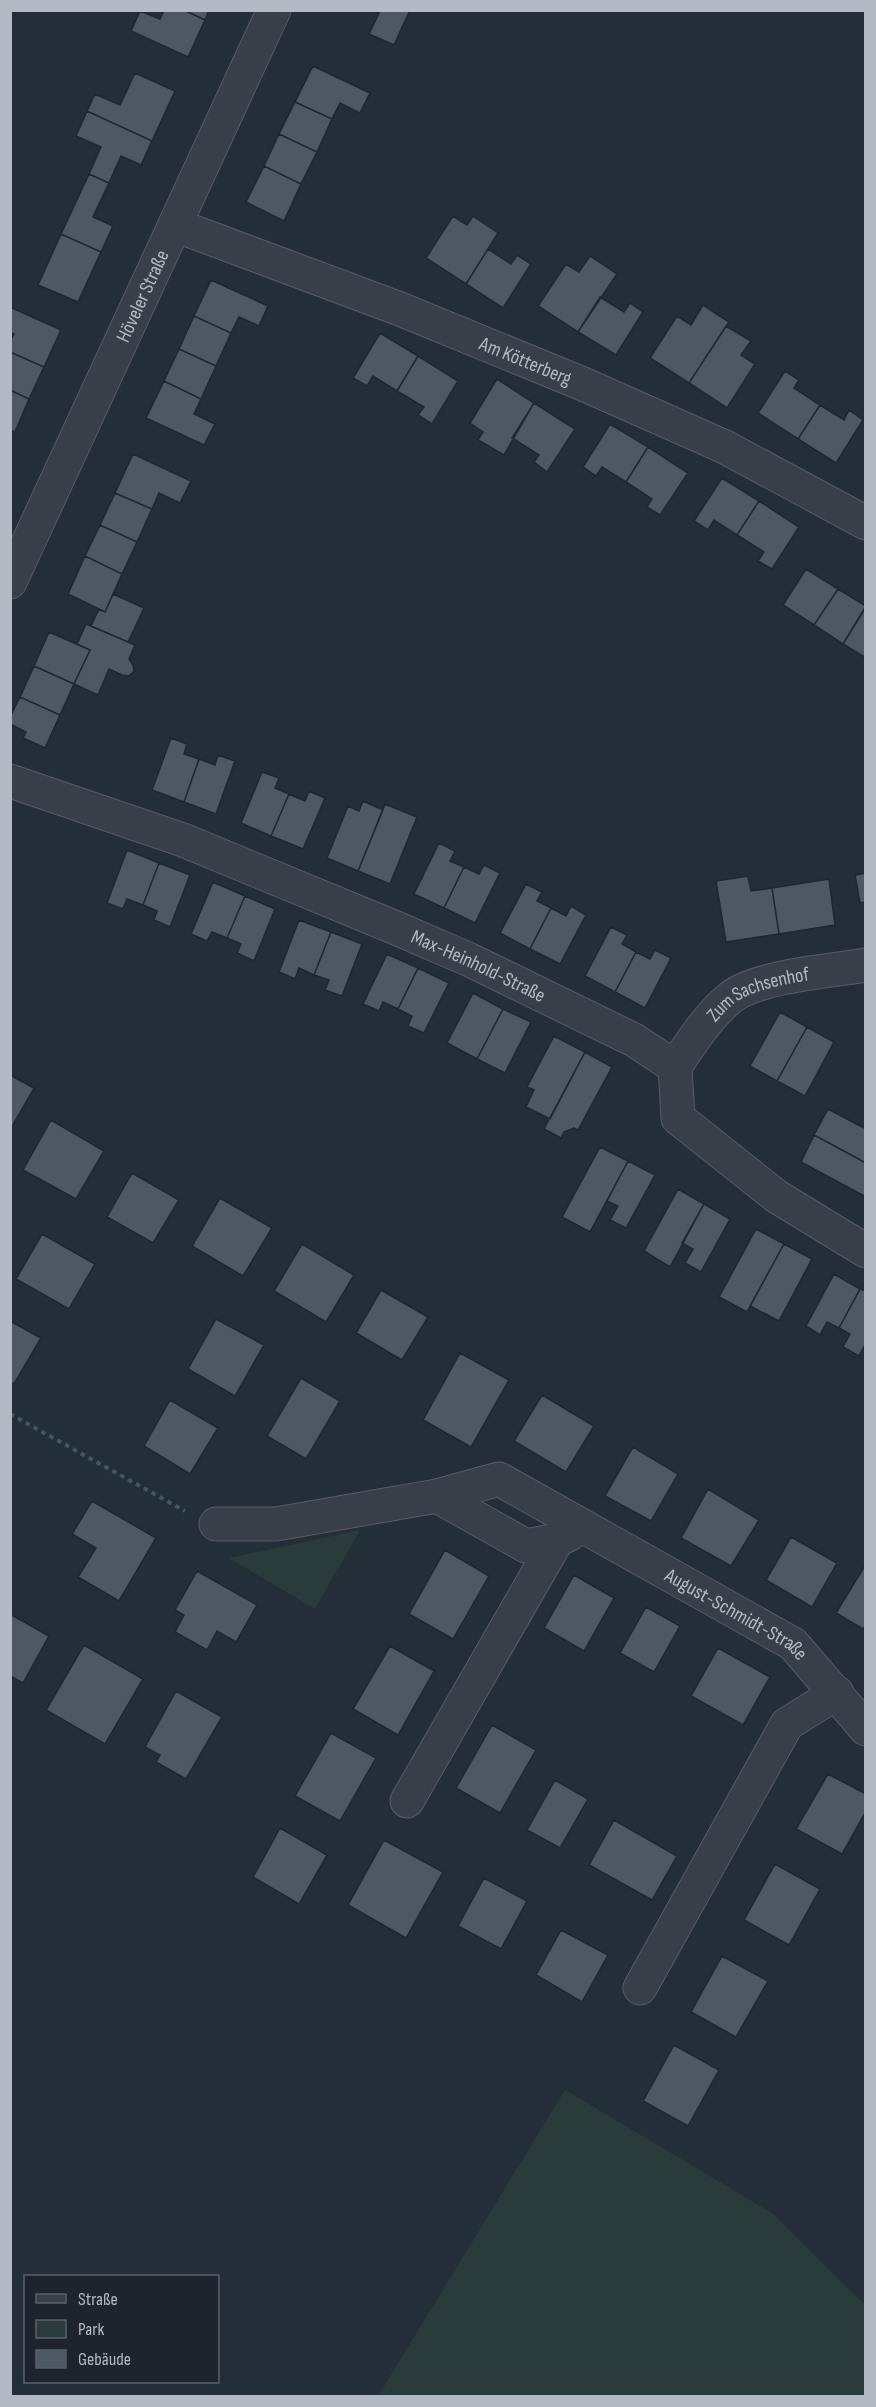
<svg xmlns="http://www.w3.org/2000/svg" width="876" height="2407" font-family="'Sofia Sans Condensed',sans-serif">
  <rect width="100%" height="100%" fill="#242e38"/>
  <!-- green -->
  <path fill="#293c3b" d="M360 1530 315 1609 229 1558Z
    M565 2090 772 2213 865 2305V2396H378Z"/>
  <!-- building -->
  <path fill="#4d5863" stroke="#1f262f" stroke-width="1.5" d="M164 10H184L205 20 188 57 131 31 140 11 160 19Z
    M184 10H209L205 20Z
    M373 10H410L394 45 369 34 379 13Z
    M313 66 370 93 360 113 340 103 332 119 295 102Z
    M135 73 175 91 152 141 87 111 95 94 120 105Z
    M295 102 332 119 317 152 279 134Z
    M87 111 152 141 141 165 121 156 109 183 89 174 101 147 76 136Z
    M279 134 317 152 301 184 264 166Z
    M264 166 301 184 284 221 246 202Z
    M89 174 109 183 93 217 113 226 101 252 61 234Z
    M453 216 467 225 473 216 498 233 466 284 426 258Z
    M61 234 101 252 78 302 38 285Z
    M488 249 511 264 517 255 531 264 503 308 466 284Z
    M590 256 617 274 578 332 538 306 566 264 579 272Z
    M211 280 268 306 259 326 239 317 231 333 194 316Z
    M600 297 624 312 630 303 643 312 616 355 578 332Z
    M703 305 729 322 689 383 650 358 677 316 691 325Z
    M10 307 61 330 44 367 10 352V341L14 334 10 332Z
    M194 316 231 333 216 366 179 349Z
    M726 326 751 341 741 355 755 364 727 408 689 383Z
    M380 333 418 356 397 391 373 376 367 386 353 378Z
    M179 349 216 366 201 399 164 381Z
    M10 352 44 367 29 399 10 390Z
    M418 356 458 381 432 424 418 415 424 407 397 391Z
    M785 371 799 380 794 388 820 405 798 439 758 413Z
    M497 379 534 403 504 455 478 440 483 432 470 423Z
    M164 381 201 399 194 414 215 424 204 445 146 418Z
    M10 390 29 399 15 432 10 430Z
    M534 403 575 429 547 472 534 462 539 455 512 438Z
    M820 405 844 420 849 410 863 420 836 463 798 439Z
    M610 424 648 447 626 482 602 467 596 476 583 467Z
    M648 447 688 473 660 515 647 507 652 499 626 482Z
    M133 454 191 481 180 503 159 493 152 509 115 493Z
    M722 478 759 501 737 535 714 520 708 530 694 521Z
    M115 493 152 509 137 542 100 525Z
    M759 501 799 527 772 569 758 561 764 552 737 535Z
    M100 525 137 542 122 574 85 556Z
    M85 556 122 574 105 612 68 594Z
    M806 569 838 589 814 625 783 605Z
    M838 589 866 606 843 644 814 625Z
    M113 594 144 608 128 642 91 626 99 609 105 612Z
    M866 607V658L843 644Z
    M86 624 135 645 129 659 133 665 134 671 129 676 122 675 109 669 98 695 74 684 90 650 77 644Z
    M49 632 90 650 74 684 34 666Z
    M34 666 74 684 60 715 20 697Z
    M20 697 60 715 45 748 23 738 26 732 10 724V717Z
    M171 738 187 744 184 754 199 759 184 802 152 790Z
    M218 755 235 761 216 814 184 802 199 759 215 765Z
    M262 772 279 778 275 788 289 794 271 836 241 823Z
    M309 791 325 798 303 849 271 836 289 794 305 801Z
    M363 801 383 810 358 871 327 858 348 806 359 811Z
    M385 804 417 817 390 884 358 871Z
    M439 843 455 851 450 861 464 867 444 908 414 894Z
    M127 850 159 863 143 905 127 899 123 909 107 903Z
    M159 863 190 875 170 927 154 920 157 911 143 905Z
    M484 865 500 873 475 923 444 908 464 867 479 874Z
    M866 873V902L860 903 855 875Z
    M748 876 751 891 772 888 779 934 726 942 716 881Z
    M829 879 835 925 779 934 772 888Z
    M213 882 245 896 227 938 212 932 207 941 191 934Z
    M526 884 542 892 537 901 551 908 530 949 500 933Z
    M245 896 275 909 254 961 237 953 241 944 227 938Z
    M571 906 586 915 560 964 530 949 551 908 566 916Z
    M299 920 331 932 314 975 299 968 295 979 279 972Z
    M611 927 627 935 622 944 636 952 615 992 585 976Z
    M331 932 362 944 342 996 325 990 329 980 314 975Z
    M655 950 671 958 645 1008 615 992 636 952 650 959Z
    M387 954 418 968 398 1009 383 1002 379 1011 363 1004Z
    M418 968 449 983 424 1033 408 1026 412 1016 398 1009Z
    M473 993 503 1009 477 1059 447 1043Z
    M503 1009 531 1022 505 1073 477 1059Z
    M780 1012 807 1027 777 1081 750 1066Z
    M807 1027 834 1042 805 1096 777 1081Z
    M554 1036 585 1052 550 1119 526 1107 534 1090 527 1087Z
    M585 1052 612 1067 578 1130 574 1128 564 1132 561 1138 544 1129Z
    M10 1075 34 1088 10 1130Z
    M828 1109 866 1129V1163L814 1135Z
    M51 1120 104 1151 76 1199 23 1170Z
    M814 1135 866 1163V1197L801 1162Z
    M600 1147 628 1161 590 1232 562 1217Z
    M628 1161 655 1175 626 1228 610 1220 618 1206 607 1201Z
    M132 1173 179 1200 153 1243 107 1217Z
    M678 1189 704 1204 670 1267 644 1251Z
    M220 1198 272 1228 243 1276 192 1246Z
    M704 1204 730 1219 701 1272 685 1263 693 1249 682 1243Z
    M756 1229 784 1244 747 1312 719 1297Z
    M42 1234 95 1264 69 1309 16 1279Z
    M302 1244 354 1275 326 1322 274 1291Z
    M784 1244 812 1259 779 1321 750 1306Z
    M834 1274 860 1289 839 1328 827 1322 820 1335 806 1326Z
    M860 1289 866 1291V1343L859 1356 843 1347 850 1334 839 1328Z
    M381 1290 428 1317 402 1360 356 1333Z
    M216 1319 264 1345 235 1396 188 1369Z
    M10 1321 41 1338 14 1384 10 1382Z
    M460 1353 509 1380 471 1447 423 1420Z
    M301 1378 340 1401 306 1459 267 1436Z
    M542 1395 594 1426 566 1472 514 1441Z
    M170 1400 218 1428 190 1474 144 1446Z
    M633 1447 678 1474 651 1521 605 1496Z
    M708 1489 759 1520 731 1566 681 1538Z
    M92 1501 156 1538 119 1601 78 1577 96 1548 72 1534Z
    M791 1537 837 1563 812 1607 766 1580Z
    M445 1550 489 1576 453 1639 409 1614Z
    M866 1564V1625L863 1629 836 1613Z
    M197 1571 257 1605 236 1642 217 1631 207 1650 175 1632 184 1615 175 1610Z
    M574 1575 614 1598 584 1651 544 1628Z
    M646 1607 680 1626 654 1672 620 1653Z
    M10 1614 49 1636 23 1683 10 1676Z
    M84 1645 143 1679 105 1744 46 1710Z
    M390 1646 434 1671 398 1735 353 1709Z
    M718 1648 770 1677 743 1725 691 1696Z
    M176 1691 222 1717 186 1779 156 1762 160 1755 145 1747Z
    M492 1725 536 1750 500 1813 456 1788Z
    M331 1733 376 1758 340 1821 295 1796Z
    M828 1774 866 1794V1811L842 1854 796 1829Z
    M555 1780 588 1799 560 1848 527 1830Z
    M614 1820 677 1856 652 1900 589 1865Z
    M280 1828 327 1855 299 1904 253 1877Z
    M384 1840 443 1872 406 1938 348 1905Z
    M775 1864 820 1889 789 1945 744 1920Z
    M484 1878 527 1901 501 1949 458 1926Z
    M561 1930 608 1955 582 2002 536 1975Z
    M722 1956 768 1981 736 2037 691 2012Z
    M674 2045 719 2070 688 2126 643 2101Z"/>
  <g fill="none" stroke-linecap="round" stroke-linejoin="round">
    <defs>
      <g id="minor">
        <path id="s1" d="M175 225 400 309 583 384 725 447 866 523"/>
        <path id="s2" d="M10 582 274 10"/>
        <path id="s3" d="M10 781 183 840 396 928 470 960 634 1040 675 1067 678 1118 776 1196 866 1251"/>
        <path id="s4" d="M675 1067C690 1044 709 1015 730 998 757 976 831 971 866 965"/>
        <path d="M437 1496 526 1546 557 1540 570 1534"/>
        <path id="s5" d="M216 1524H276L437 1496 499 1479 793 1644 866 1729"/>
        <path d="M407 1801 557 1540"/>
        <path d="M640 1988 787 1724 837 1693"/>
      </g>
    </defs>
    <!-- minor casing -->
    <use href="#minor" stroke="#565d66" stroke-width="35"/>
    <!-- path -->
    <path stroke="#465758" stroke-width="4" stroke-dasharray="4.5 4.5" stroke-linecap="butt" d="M10 1414 185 1511"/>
    <!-- minor -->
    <use href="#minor" stroke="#383f48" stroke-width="33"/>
  </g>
  <g text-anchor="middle" stroke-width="4.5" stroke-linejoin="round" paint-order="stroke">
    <!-- street labels -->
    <g font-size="20" fill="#b3bac4" stroke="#1d242d">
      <text dy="7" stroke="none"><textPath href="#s2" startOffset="315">Höveler Straße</textPath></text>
      <text dy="7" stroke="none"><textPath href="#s1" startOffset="376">Am Kötterberg</textPath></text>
      <text dy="7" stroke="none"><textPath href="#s3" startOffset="504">Max-Heinhold-Straße</textPath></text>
      <text dy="7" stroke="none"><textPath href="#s4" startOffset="116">Zum Sachsenhof</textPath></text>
      <text dy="7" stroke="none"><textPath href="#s5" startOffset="561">August-Schmidt-Straße</textPath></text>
    </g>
  </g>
  <!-- border -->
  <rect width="876" height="2407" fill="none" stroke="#b3bac4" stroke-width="24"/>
  <!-- legend -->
  <rect x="24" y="2275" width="195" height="108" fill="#1d242d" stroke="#596069" stroke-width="1.5"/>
  <rect x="36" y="2294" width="30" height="9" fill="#383f48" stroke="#596069" stroke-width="1.5"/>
  <text x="78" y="2305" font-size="18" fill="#b3bac4">Straße</text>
  <rect x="36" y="2320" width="30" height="18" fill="#293c3b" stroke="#596069" stroke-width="1.5"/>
  <text x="78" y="2335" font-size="18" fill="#b3bac4">Park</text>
  <rect x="36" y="2350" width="30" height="18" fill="#4d5863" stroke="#596069" stroke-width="1.5"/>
  <text x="78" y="2365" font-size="18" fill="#b3bac4">Gebäude</text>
</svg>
